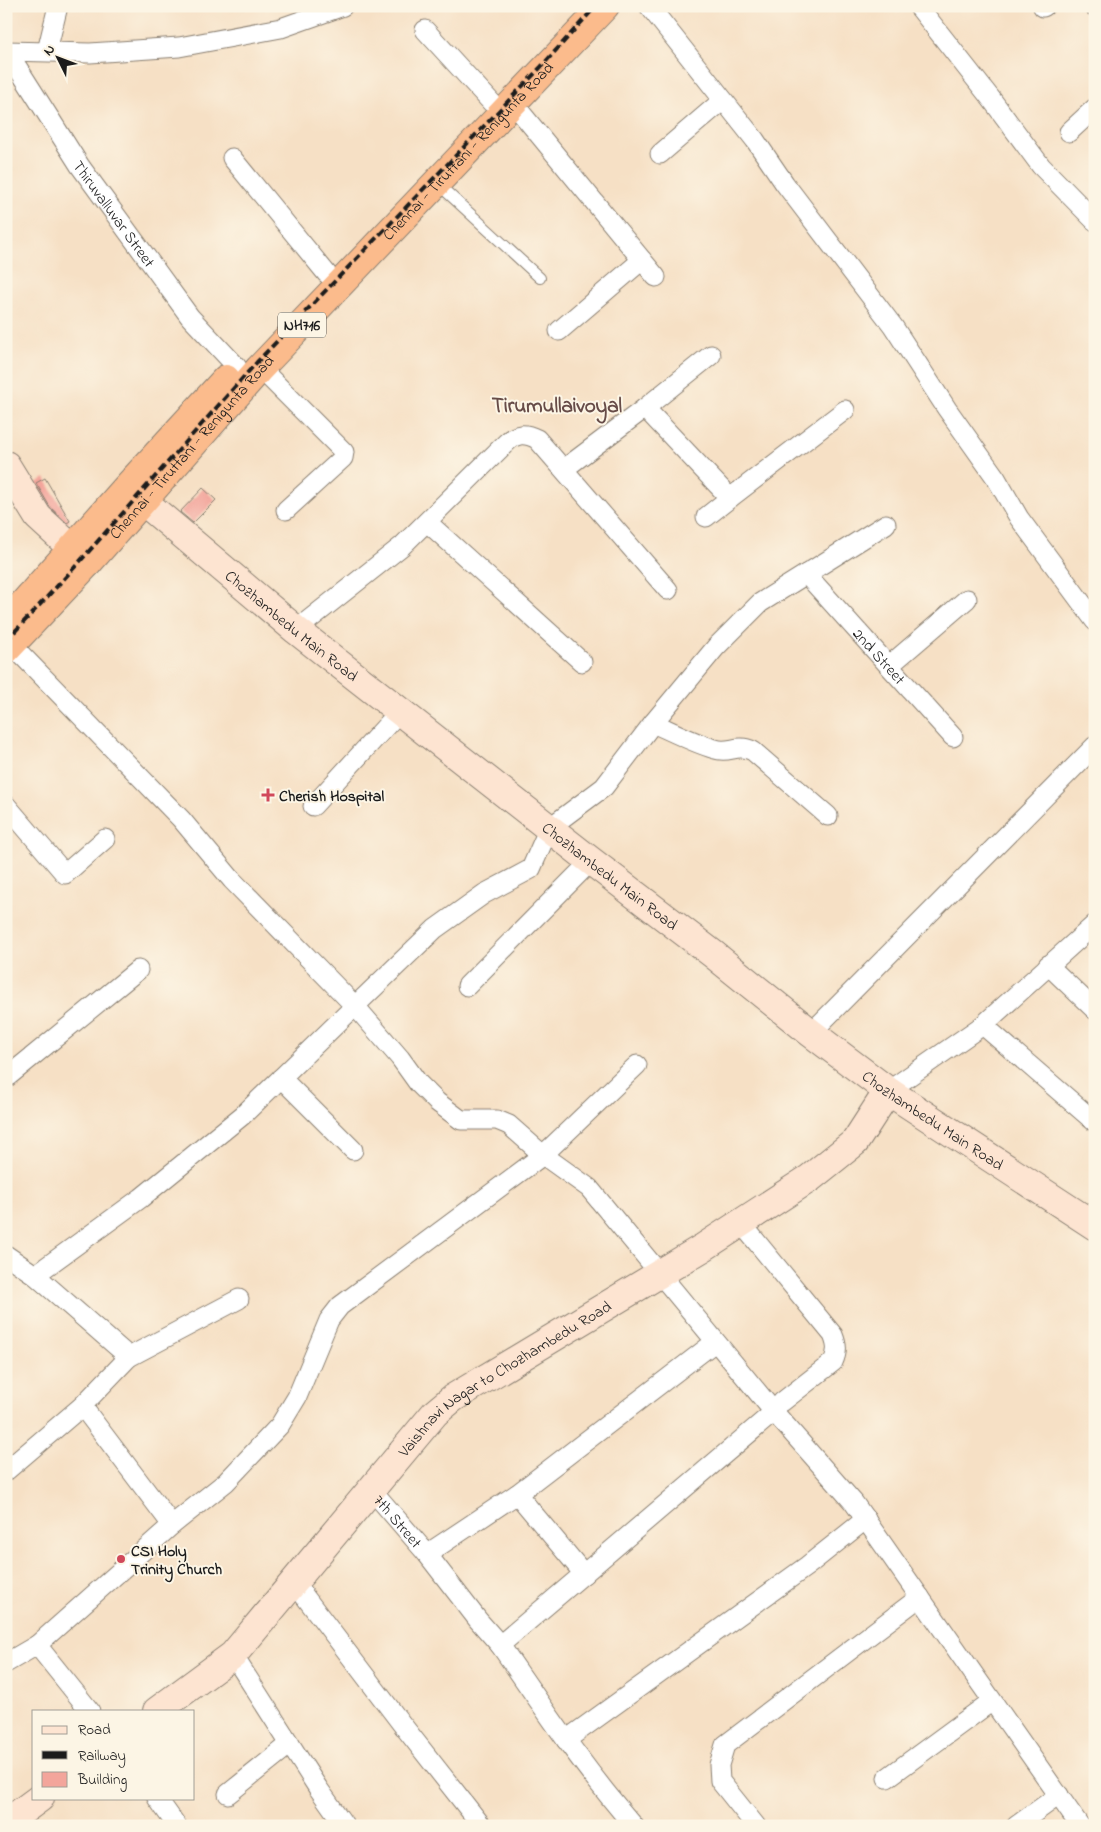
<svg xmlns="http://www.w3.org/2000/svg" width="1101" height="1832" font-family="'Indie Flower',sans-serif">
  <rect width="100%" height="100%" fill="#fcf5e5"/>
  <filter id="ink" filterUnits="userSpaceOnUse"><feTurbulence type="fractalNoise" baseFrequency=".02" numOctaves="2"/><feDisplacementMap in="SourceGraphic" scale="10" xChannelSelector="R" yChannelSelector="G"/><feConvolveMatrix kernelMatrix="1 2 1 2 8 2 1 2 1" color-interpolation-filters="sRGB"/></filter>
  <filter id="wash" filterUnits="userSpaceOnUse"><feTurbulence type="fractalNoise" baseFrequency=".0096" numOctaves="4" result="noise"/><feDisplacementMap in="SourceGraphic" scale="20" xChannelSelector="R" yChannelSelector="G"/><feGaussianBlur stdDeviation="1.12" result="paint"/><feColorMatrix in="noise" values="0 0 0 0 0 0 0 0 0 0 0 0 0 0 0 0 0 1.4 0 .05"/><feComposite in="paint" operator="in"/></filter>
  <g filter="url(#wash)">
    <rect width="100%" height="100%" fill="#f6e0c5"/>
    <g id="blocks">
      <!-- building -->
      <path fill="#f3a59b" d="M45 478 70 521 67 523 50 507 36 483Z
        M203 488 216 500 193 523 180 512Z"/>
    </g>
  </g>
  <g filter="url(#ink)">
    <use href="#blocks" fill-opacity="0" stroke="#897e70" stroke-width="1"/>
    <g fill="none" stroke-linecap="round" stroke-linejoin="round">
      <defs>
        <path id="lane" d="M438 184 540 278"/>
        <g id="street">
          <path d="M649 6 755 140 785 184 893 326 947 409 996 478 1019 518 1095 621"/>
          <path d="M918 6 992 100 1041 166 1095 221"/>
          <path d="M1094 6 1095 7"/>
          <path d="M1043 7 1045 6"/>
          <path d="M425 30 492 103"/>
          <path d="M6 51 90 53 179 47 281 28 343 6"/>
          <path id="s1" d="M7 51 80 166 190 317 237 367"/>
          <path d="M47 51 58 6"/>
          <path d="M513 103 656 277"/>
          <path d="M1069 132 1095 108"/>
          <path d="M660 154 723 100"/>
          <path d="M232 158 327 274"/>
          <path d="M559 331 642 260"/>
          <path d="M260 368 344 452 343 458 286 510"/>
          <path d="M645 408 730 498 845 410"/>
          <path d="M564 469 645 408 711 355"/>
          <path d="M706 517 730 498"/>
          <path d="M427 522 582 662"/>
          <path d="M886 524 760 603 716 647 653 723 604 787 549 828 531 869 484 894 435 929 355 1006 400 1058 418 1083 437 1102 461 1120H497L509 1125 543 1155 589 1188 774 1412 854 1503 1080 1826"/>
          <path id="s2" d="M806 574 953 737"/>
          <path d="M296 630 402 546 507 442C517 433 525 433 537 439L668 590"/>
          <path d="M890 665 967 599"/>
          <path d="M653 723C673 732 694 743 715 749 730 754 736 743 753 751L828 816"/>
          <path d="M6 805 65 874 105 839"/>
          <path d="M313 806 400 711"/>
          <path d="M1048 965 1095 1010"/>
          <path d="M467 986 591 861"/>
          <path d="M983 1025 1095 1122"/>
          <path d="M811 1033 1095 746"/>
          <path d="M6 1078 138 970"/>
          <path d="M281 1078 353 1150"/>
          <path d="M888 1091 983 1025 1095 924"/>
          <path d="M741 1223 833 1335C837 1345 838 1351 833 1362L782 1402"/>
          <path d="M6 1255 35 1275 141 1198 243 1115 355 1006 232 880 181 819 12 645"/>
          <path d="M129 1357 239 1299"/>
          <path d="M82 1406 172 1525"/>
          <path d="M6 1471 82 1406 129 1357 35 1275"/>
          <path id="s3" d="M371 1489 427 1554 478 1620 500 1645"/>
          <path d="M517 1494 584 1574"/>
          <path d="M427 1554 517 1494 715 1342"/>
          <path d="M293 1581 401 1723 482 1826"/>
          <path d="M37 1645 90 1711"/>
          <path d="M233 1655 318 1788 345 1826"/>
          <path d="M6 1663 37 1645 172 1525 226 1482 280 1425 297 1397 329 1320 340 1306 543 1155 637 1065"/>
          <path d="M566 1740 807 1566 866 1519"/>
          <path d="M887 1778 992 1701"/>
          <path d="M228 1794 290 1744"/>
          <path d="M157 1798 177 1826"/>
          <path d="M634 1826C584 1769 543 1707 500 1645L774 1412"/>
          <path d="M756 1826 720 1781 719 1765 725 1745 920 1597"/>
          <path d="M1016 1826 1059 1795"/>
        </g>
        <g id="secondary">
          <path d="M6 465 38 517 88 563"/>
          <path id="s4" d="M143 501 296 630 591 861 713 954 811 1033 888 1091 1095 1226"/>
          <path id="s5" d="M157 1711 233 1655 435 1413 453 1398 704 1247 810 1178 855 1142 888 1091"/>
          <path d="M6 1823 40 1798"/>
        </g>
        <g id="highway">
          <path d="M6 623 126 488 226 379"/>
          <path id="s6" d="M6 650 88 563 260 368 605 6"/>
        </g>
      </defs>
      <!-- lane casing -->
      <use href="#lane" stroke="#897e70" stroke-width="12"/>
      <!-- street casing -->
      <use href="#street" stroke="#897e70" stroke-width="21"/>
      <!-- secondary casing -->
      <use href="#secondary" stroke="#897e70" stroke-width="30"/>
      <!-- highway casing -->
      <use href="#highway" stroke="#897e70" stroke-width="30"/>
      <!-- lane -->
      <use href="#lane" stroke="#fff" stroke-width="10"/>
      <!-- street -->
      <use href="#street" stroke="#fff" stroke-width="19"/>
      <!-- secondary -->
      <use href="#secondary" stroke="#fde4d1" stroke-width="28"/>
      <!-- highway -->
      <use href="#highway" stroke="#fbbb8c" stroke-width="28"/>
      <!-- rail -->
      <path stroke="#1c1c1c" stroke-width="4" stroke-dasharray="8 4" stroke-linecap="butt" d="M6 641 74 568 257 362 540 68 596 6"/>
    </g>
  </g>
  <!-- markers -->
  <g fill="#d1495b" stroke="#fcf5e5" stroke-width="2">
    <path d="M265.5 787.5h5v5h5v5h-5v5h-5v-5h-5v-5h5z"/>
    <circle cx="121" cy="1559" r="5"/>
  </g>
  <g text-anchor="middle" stroke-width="4" stroke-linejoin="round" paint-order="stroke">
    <!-- shield labels -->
    <rect fill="#fcf5e5" stroke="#5f5d58" stroke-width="1" x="278" y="312.5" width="48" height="25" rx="4"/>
    <g font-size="15" font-weight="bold" fill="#1c1c1c">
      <text x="302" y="330">NH716</text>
    </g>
    <!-- street labels -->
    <g font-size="16" fill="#1c1c1c" stroke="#fcf5e5">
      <text dy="6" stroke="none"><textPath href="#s6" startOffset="680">Chennai - Tiruttani - Renigunta Road</textPath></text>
      <text dy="6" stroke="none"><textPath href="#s1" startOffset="195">Thiruvalluvar Street</textPath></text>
      <text dy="6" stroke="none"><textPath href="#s6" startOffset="275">Chennai - Tiruttani - Renigunta Road</textPath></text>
      <text dy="6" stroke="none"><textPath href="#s4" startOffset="194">Chozhambedu Main Road</textPath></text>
      <text dy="6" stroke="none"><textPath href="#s2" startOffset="110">2nd Street</textPath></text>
      <text dy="6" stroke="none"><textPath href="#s4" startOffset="599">Chozhambedu Main Road</textPath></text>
      <text dy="6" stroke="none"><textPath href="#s4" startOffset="1004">Chozhambedu Main Road</textPath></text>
      <text dy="6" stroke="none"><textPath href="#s5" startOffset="486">Vaishnavi Nagar to Chozhambedu Road</textPath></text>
      <text dy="6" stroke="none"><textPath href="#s3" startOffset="42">7th Street</textPath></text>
    </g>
    <!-- poi labels -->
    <g font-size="16" font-weight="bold" fill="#1c1c1c" stroke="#fcf5e5" text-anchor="start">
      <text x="279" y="801">Cherish Hospital</text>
      <text x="131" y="1556">CSI Holy<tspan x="131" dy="18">Trinity Church</tspan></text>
    </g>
    <!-- district labels -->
    <g font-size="21" font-weight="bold" fill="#674c48" stroke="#fcf5e5">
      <text x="557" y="412">Tirumullaivoyal</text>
    </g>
  </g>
  <!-- margin -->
  <rect width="1101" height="1832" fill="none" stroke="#fcf5e5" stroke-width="25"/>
  <!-- legend -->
  <rect x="32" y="1710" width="162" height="90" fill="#fcf5e5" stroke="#a29e95"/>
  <rect x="42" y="1726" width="25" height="8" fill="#fde4d1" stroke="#a29e95"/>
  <text x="78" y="1734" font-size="15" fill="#1c1c1c">Road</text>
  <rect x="42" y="1751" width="25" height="8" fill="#1c1c1c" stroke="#a29e95"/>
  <text x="78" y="1760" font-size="15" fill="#1c1c1c">Railway</text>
  <rect x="42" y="1772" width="25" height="15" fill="#f3a59b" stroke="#a29e95"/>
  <text x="78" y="1784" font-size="15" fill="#1c1c1c">Building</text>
  <!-- north arrow -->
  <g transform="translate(58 58) rotate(312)" stroke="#fcf5e5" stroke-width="4" paint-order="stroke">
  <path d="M0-4L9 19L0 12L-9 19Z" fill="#1c1c1c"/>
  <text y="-8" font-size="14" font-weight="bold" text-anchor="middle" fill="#1c1c1c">N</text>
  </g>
</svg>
